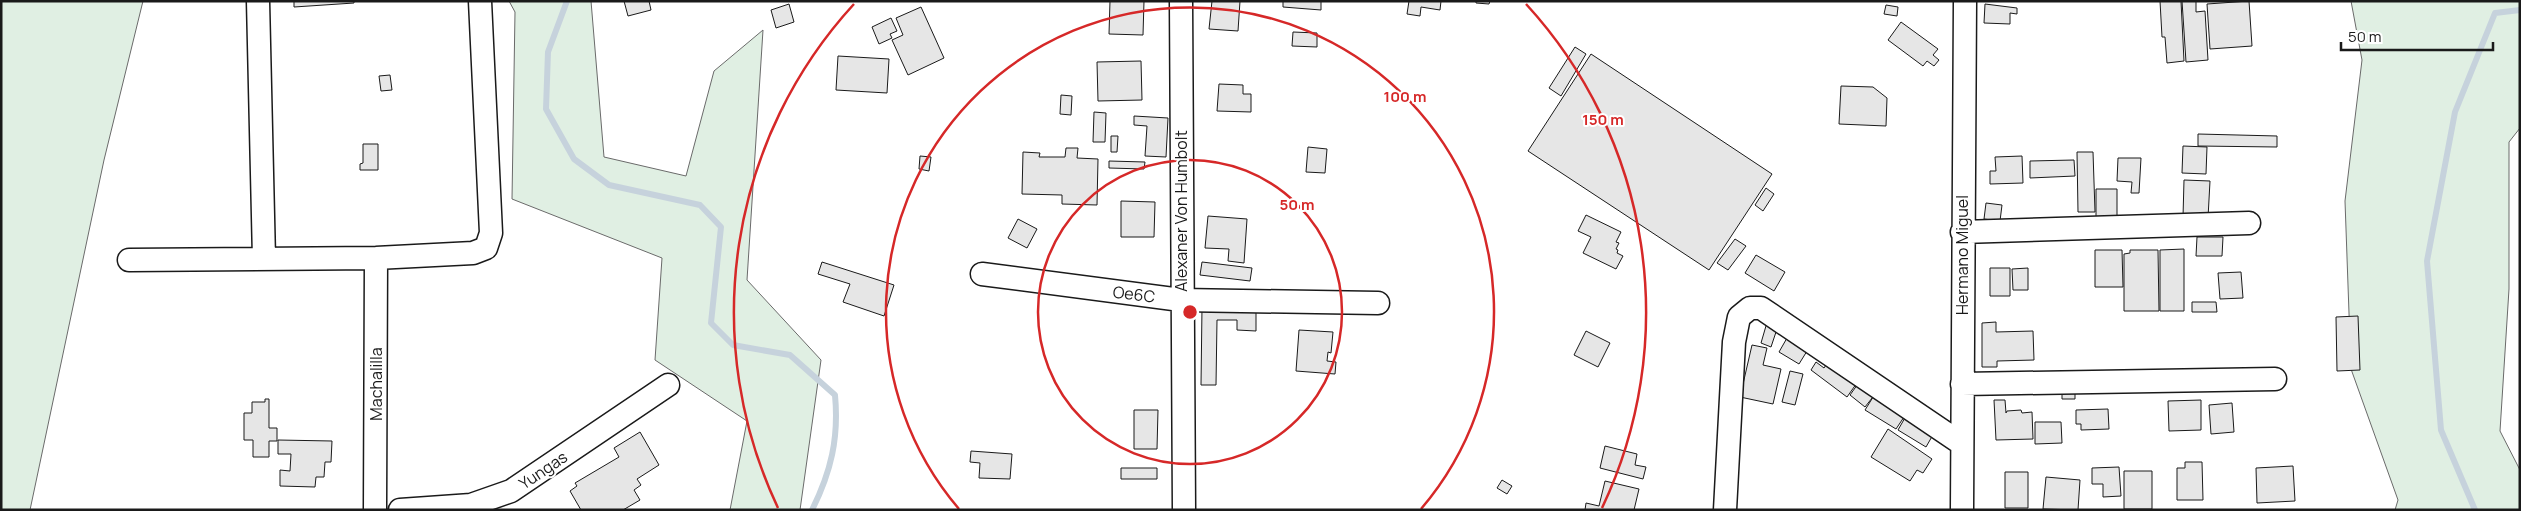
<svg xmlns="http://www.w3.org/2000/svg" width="2521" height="511" font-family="Manrope,sans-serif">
  <rect width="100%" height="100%" fill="#fff"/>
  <!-- green -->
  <path fill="#e0efe3" stroke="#6a6a6a" d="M1 1H143L104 160 30 510H1Z
    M509 1H591L604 157 686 176 714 71 763 30 747 280 821 360 800 510H730L747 421 655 360 662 258 512 199 515 12Z
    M2351 1H2520V128L2509 142V289L2500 431 2520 470V510H2395L2398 500 2351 369 2345 201 2362 60Z"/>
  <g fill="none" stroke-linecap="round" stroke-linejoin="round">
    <!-- stream -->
    <path stroke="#c6d2dc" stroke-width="6" d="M567 1 548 52 546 109 574 159 609 185 700 205 721 227 711 323 733 345 790 355 835 395C839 438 831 472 812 510
      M2475 510 2441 430 2427 261 2455 112 2495 13 2520 10"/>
  </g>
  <!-- building -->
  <path fill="#e6e6e6" stroke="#1a1a1a" d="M294 1H354V3L294 7Z
    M624 1H649L651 10 628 16Z
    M1110 1H1144L1143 35 1109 34Z
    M1212 1H1240L1238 31 1209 29Z
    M1283 1H1321V10L1283 7Z
    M1409 1H1441L1440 10 1421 7 1420 16 1407 14Z
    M1476 1H1490L1489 4 1476 3Z
    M2160 1H2181L2184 61 2167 63 2165 37H2162Z
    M2182 1H2196V12L2205 11 2208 60 2186 62Z
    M2249 1 2252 46 2210 49 2207 4Z
    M789 4 794 22 776 28 771 10Z
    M1985 4 2017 8V14L2010 13V24L1984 23Z
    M1886 5 1898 7 1897 16 1884 14Z
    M921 7 944 58 908 75 892 40 903 35 896 18Z
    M891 18 897 31 890 34 892 38 879 44 872 27Z
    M1901 22 1938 49 1933 55 1939 60 1934 66 1927 61 1923 66 1888 40Z
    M1293 32 1317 33V47L1292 46Z
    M1575 47 1586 54 1561 96 1549 88Z
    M1591 54 1772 174 1709 270 1528 151Z
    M838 56 889 59 887 93 836 90Z
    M1141 61 1142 100 1098 101 1097 62Z
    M390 75 392 90 381 91 379 76Z
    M1219 84 1243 85V94H1251V112L1217 111Z
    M1841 86 1873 87 1887 98 1886 126 1839 124Z
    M1061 95 1072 96 1071 115 1060 114Z
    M1094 112 1106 113 1105 142H1093Z
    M1134 116 1168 118 1166 157 1145 156 1147 126 1134 125Z
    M2198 134 2277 136V147L2198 146Z
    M1111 136H1118L1117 152H1111Z
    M363 144H378V170H360V164L363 163Z
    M2183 146 2207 147 2206 174 2182 173Z
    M1308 147 1327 149 1325 173 1306 172Z
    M1066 148H1078L1077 158 1098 159 1097 205 1062 204V195L1022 194 1023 152 1040 153 1039 157H1065Z
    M2077 152H2093L2095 212H2078Z
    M920 156 931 157 929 171 919 169Z
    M2022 156 2023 183 1990 184V171H1996L1995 157Z
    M2118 158H2141L2139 193H2131L2132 182 2117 181Z
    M2074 160 2075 176 2030 178V161Z
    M1109 161 1145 162 1144 169 1109 168Z
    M2184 180 2210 181 2208 218 2183 217Z
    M1766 188 1774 194 1763 211 1755 205Z
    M2096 189H2117V216L2096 217Z
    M1121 201 1155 202 1154 237H1121Z
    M1986 203 2002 205 2000 221 1984 219Z
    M1586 215 1621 232 1616 242 1619 243 1616 249 1618 250 1617 253 1623 256 1616 269 1583 253 1591 237 1578 231Z
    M1208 216 1247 219 1244 263 1228 261 1229 249 1205 248Z
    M1018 219 1037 229 1027 248 1008 238Z
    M2197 237H2223L2222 256H2196Z
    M1735 239 1746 246 1728 270 1717 263Z
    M2184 249V311H2160V250Z
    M2095 250H2122L2123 287H2095Z
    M2130 250H2158L2159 311H2124V254L2130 253Z
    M1756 255 1785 272 1774 291 1745 273Z
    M822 262 894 285 884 316 843 302 850 284 818 274Z
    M1202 262 1252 268 1250 281 1200 275Z
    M1990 268H2010V296H1990Z
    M2028 268V290H2013L2012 269Z
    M2241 272 2243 298 2220 299 2218 273Z
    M2192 302H2216L2217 312H2192Z
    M1202 307 1256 308V331L1237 330V320H1217L1216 385H1201Z
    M2358 316 2360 370 2337 371 2336 317Z
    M1768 319 1778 326 1771 347 1761 343Z
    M1996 322V332L2033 331 2034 360 1997 361V367H1982V323Z
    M1299 330 1333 332 1331 353 1328 352 1327 361 1336 362 1335 374 1296 371Z
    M1586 331 1610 343 1598 367 1574 355Z
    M1791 331 1812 343 1799 364 1779 352Z
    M1752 345 1767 348 1763 365 1781 369 1773 404 1740 397Z
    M1830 359 1859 380 1847 397 1811 370 1816 362 1824 368Z
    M1790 371 1803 374 1795 405 1782 402Z
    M1860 381 1876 393 1865 407 1850 395Z
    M2062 391H2075V399H2062Z
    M1875 394 1906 414 1896 429 1865 410Z
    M265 399H269V428H277V441H269V457H253V440H244V413H252V402H265Z
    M1994 400H2005L2006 413 2007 411 2021 410 2022 413 2032 412 2033 439 1996 440Z
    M2201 400V430L2169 431 2168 401Z
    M2232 403 2234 432 2211 434 2209 405Z
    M2108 409 2109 429 2081 430V424H2076V410Z
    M1134 410H1158L1157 449H1134Z
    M1906 416 1934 433 1926 447 1898 430Z
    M2035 422H2061L2062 443 2035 444Z
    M1888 429 1932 459 1923 473 1917 470 1910 481 1871 457Z
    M640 432 659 465 637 479 641 485 634 490 640 500 623 510H581L570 491 577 486 575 483 619 457 614 448Z
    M278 440 332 441 331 462H325L324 477H316L315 487 280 486V470L290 471 291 454H278Z
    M1605 446 1637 454 1635 465 1646 467 1643 479 1600 468Z
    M971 451 1012 454 1010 479 979 478 980 463 970 462Z
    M2185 462H2202L2203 500H2177V468H2185Z
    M2293 466 2295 501 2257 503 2256 468Z
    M2119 467 2121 496 2103 497V484H2092V468Z
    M1121 468H1157V479H1121Z
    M2124 471H2152V509H2124Z
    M2005 472H2028V508H2005Z
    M2046 477 2080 480 2078 510 2043 509Z
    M1502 480 1512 486 1507 494 1497 488Z
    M1605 481 1639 489 1634 510H1585L1586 503 1599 506Z"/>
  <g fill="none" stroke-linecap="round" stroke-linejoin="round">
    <defs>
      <path id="minor" d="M258 1 264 259
        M1181 1 1184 510
        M1962 232 2249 223
        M129 260 376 258 473 253 486 248 491 233 480 1
        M982 274 1181 300 1378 303
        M1962 384 2275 379
        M375 510 376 258
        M400 510 471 505 511 491 668 385
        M1725 510 1734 342 1739 317 1750 308H1761L1962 444
        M1962 510 1965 1"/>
    </defs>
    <!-- minor casing -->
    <use href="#minor" stroke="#1a1a1a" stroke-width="25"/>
    <!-- minor -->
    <use href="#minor" stroke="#fff" stroke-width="22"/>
  </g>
  <!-- distance rings -->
  <g fill="none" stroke="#d62828" stroke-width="2.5">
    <circle cx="1190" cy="312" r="152"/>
    <path d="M959 509A304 304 0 1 1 1421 509"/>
    <path d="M778 508A456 456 0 0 1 854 4M1526 4A456 456 0 0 1 1602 508"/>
  </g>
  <g text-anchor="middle" stroke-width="4" stroke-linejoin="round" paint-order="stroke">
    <!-- street labels -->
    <g font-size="16" fill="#1a1a1a" stroke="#fff">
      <text transform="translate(1181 211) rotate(-90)" y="6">Alexaner Von Humbolt</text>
      <text transform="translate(1962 255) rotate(-90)" y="6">Hermano Miguel</text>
      <text transform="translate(1134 294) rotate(7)" y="6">Oe6C</text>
      <text transform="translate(376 384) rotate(-90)" y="6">Machalilla</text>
      <text transform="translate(543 470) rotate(-34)" y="6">Yungas</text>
    </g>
  </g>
  <circle cx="1190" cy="312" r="8" fill="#d62828" stroke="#fff" stroke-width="2.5"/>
  <g font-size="15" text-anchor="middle" font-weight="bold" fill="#d62828" stroke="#fff" stroke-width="4" stroke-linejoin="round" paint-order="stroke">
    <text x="1405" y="102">100 m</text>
    <text x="1603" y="125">150 m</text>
    <text x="1297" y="210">50 m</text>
  </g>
  <!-- border -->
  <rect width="2521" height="511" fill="none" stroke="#1a1a1a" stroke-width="5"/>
  <!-- scale -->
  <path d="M2341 42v8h152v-8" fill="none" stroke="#1a1a1a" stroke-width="2.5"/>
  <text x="2348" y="42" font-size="15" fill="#1a1a1a" stroke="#ffffff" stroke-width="4" paint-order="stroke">50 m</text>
</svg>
